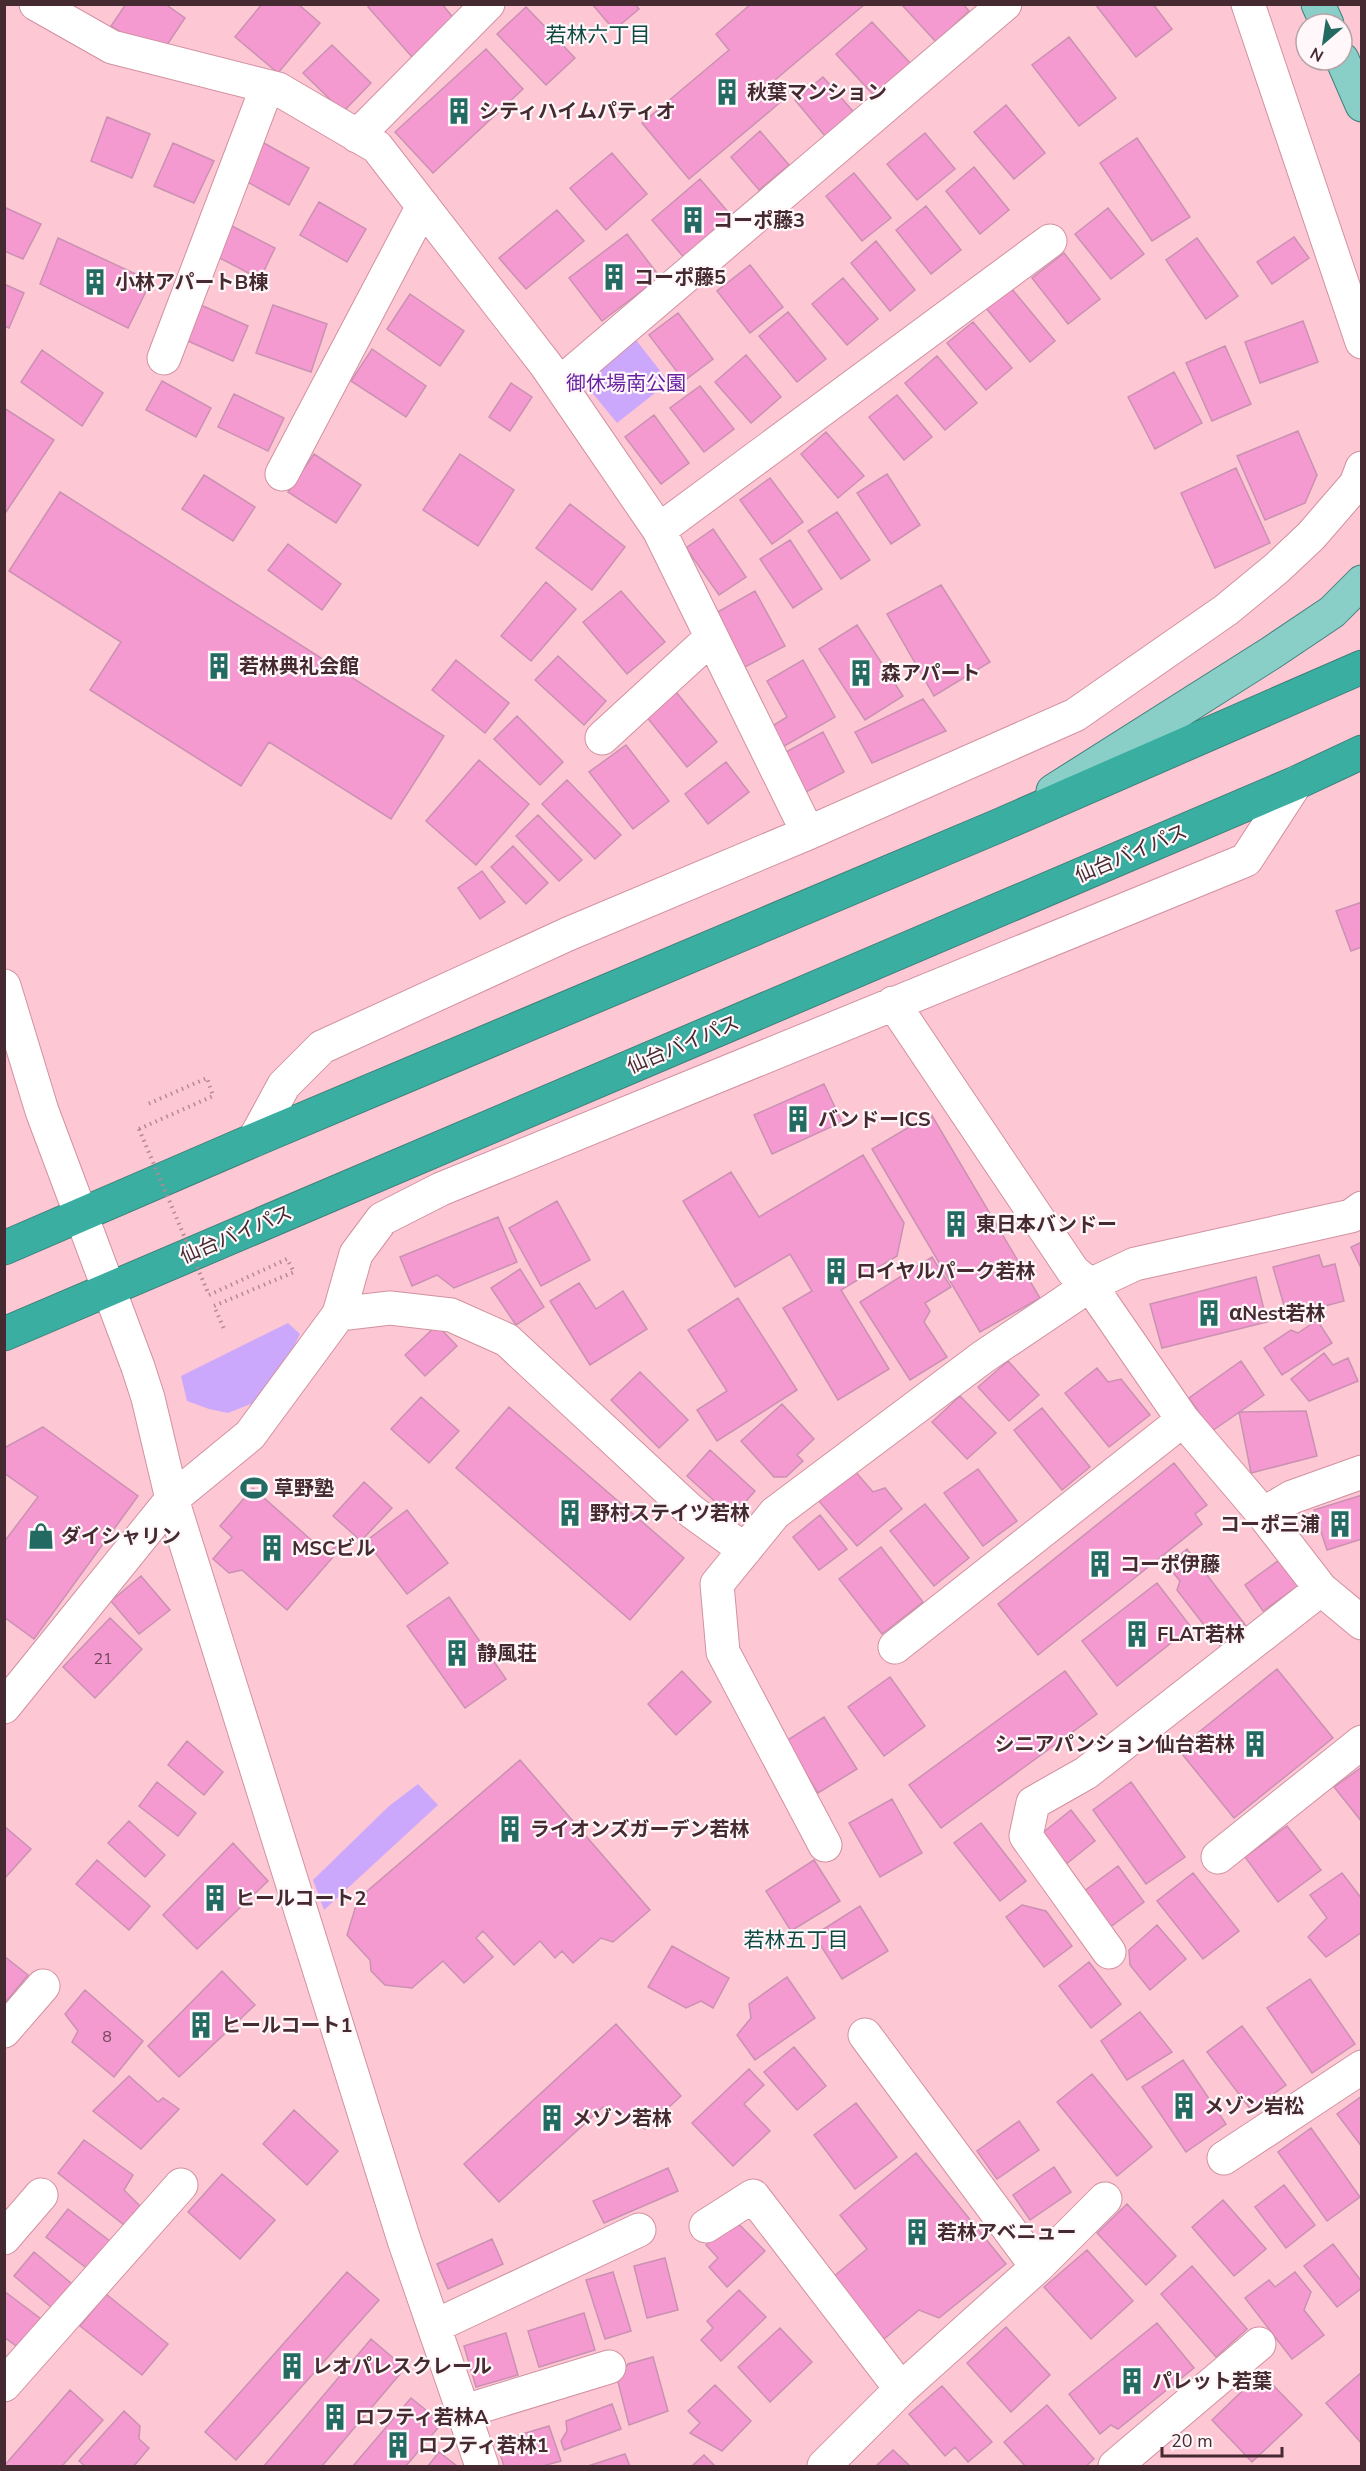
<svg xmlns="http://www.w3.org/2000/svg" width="1366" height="2471" font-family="'Nunito Sans','Noto Sans JP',sans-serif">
  <rect width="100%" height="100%" fill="#fec7d4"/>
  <!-- green -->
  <path fill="#cca8fc" d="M636 340 669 382 617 423 585 384Z
    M288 1323 300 1334 289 1356 258 1401 228 1413 209 1409 187 1401 181 1376Z
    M418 1784 438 1805 324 1910 313 1880 389 1806Z"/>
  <!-- building -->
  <path fill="#f59ad1" stroke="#ca91b2" stroke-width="1.5" d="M126 4H165L185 18 167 45 133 40 111 26Z
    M262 4H298L320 23 278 73 235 37Z
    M370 4H442L455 20 412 57 368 7Z
    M592 4H635L639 9 614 30Z
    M751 4H865L769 85 783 100 689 179 642 123 729 50 716 34Z
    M963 4 969 11 936 42 902 5Z
    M1095 4H1153L1172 29 1136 57Z
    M526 7 575 58 546 85 497 34Z
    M872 22 912 65 875 97 836 54Z
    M1069 37 1116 98 1079 126 1032 65Z
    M332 45 371 83 343 112 303 73Z
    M486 49 523 89 433 173 395 132Z
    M823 77 858 117 830 142 795 100Z
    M1006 105 1045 153 1014 179 974 132Z
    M107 117 150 134 132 178 91 161Z
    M760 131 789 165 759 190 731 157Z
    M925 133 955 169 917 200 887 164Z
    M1137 138 1190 217 1152 241 1100 163Z
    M262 142 309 168 289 205 242 179Z
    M173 143 214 161 194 203 154 186Z
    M612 153 647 194 606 230 570 188Z
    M974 167 1009 210 980 234 946 191Z
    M854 173 891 218 862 241 826 196Z
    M700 179 734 219 686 260 652 220Z
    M319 202 366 229 347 262 300 235Z
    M926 206 961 250 931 274 896 230Z
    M4 207 41 224 23 259 4 251Z
    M1108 208 1144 254 1111 279 1075 234Z
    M557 210 584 241 526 289 499 258Z
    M228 224 275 248 260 279 212 254Z
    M627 234 660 277 602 321 569 278Z
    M1294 237 1309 258 1272 284 1257 262Z
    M58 238 151 281 128 328 40 284Z
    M1197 238 1238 296 1206 319 1166 260Z
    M876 241 915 290 890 311 851 263Z
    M1064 253 1100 299 1068 324 1032 278Z
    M750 265 783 307 750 333 717 291Z
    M843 278 878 319 847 345 812 304Z
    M4 284 24 293 9 328 4 326Z
    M1011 288 1055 341 1030 362 986 308Z
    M410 294 464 331 440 366 387 329Z
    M194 302 248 326 233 361 179 337Z
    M273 305 327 324 311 372 256 353Z
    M788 312 826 359 797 382 759 336Z
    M678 313 713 359 684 381 649 335Z
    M1303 321 1318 362 1260 383 1245 342Z
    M973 322 1012 368 986 390 947 343Z
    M1225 346 1251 404 1212 421 1186 363Z
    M372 349 426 386 406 417 351 381Z
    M42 350 103 393 82 426 21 382Z
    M746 355 781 397 751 423 715 382Z
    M937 356 977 403 945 430 905 383Z
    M1174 372 1202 423 1155 449 1128 397Z
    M162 381 211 408 196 437 146 410Z
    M511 383 532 397 510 431 489 417Z
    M700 386 734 429 704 452 670 408Z
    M234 394 284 418 268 451 218 427Z
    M897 395 932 437 904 460 869 417Z
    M4 408 54 440 4 515Z
    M654 415 689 463 661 484 625 437Z
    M1298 431 1317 475 1305 503 1265 520 1237 456Z
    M826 432 864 476 838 498 801 454Z
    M314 454 361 485 336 523 288 492Z
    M460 454 514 490 478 546 423 510Z
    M1236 468 1270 543 1215 568 1181 493Z
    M887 474 920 525 891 544 857 493Z
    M204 475 255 507 233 541 182 509Z
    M770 478 803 522 772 544 740 500Z
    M60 492 444 736 391 819 269 742 241 786 90 690 121 642 9 571Z
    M570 504 625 547 592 590 536 548Z
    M837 512 870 560 841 579 808 531Z
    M713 529 746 577 719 595 686 548Z
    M790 540 822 589 793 608 760 559Z
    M288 544 341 584 322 610 268 570Z
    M546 582 576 609 531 661 501 636Z
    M941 585 990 662 934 696 887 614Z
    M621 591 665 642 627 674 583 622Z
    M755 591 785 646 743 668 714 614Z
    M857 625 903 696 865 720 819 649Z
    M558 656 606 701 584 725 535 680Z
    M456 660 509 703 485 733 432 690Z
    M803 660 835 717 781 748 769 728 787 717 767 681Z
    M676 692 717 742 687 767 646 716Z
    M923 699 946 731 872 763 855 732Z
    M517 716 563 762 540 785 494 739Z
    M823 732 844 772 804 793 784 753Z
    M626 745 669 801 633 829 589 772Z
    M479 760 529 804 476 865 426 821Z
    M726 762 749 792 708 824 685 794Z
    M567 780 621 835 595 859 542 804Z
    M538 815 582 860 559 881 516 836Z
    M513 846 548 883 526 904 491 867Z
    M482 871 505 902 480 919 458 888Z
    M1362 902V947L1351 951 1336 911Z
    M824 1084 842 1122 772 1154 754 1115Z
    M931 1114 1040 1298 980 1332 872 1149Z
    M863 1155 904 1223 897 1256 841 1290 889 1369 838 1400 783 1308 812 1291 790 1254 735 1287 683 1201 731 1172 759 1217Z
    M557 1201 590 1260 541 1286 509 1228Z
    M498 1217 517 1262 454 1288 437 1275 412 1286 400 1257Z
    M1362 1242V1270L1351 1247Z
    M1319 1255 1323 1267 1335 1264 1344 1301 1287 1316 1273 1267Z
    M932 1257 951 1287 925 1303 930 1311 924 1322 947 1357 910 1380 860 1302Z
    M520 1269 544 1307 516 1325 491 1288Z
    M1256 1277 1267 1322 1162 1348 1150 1304Z
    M579 1283 596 1309 623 1291 647 1329 590 1365 550 1301Z
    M738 1298 797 1390 717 1441 697 1410 727 1391 688 1330Z
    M1317 1320 1332 1343 1282 1375 1264 1348 1291 1330 1298 1333Z
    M437 1325 457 1346 425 1376 405 1355Z
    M1324 1353 1333 1365 1348 1358 1358 1381 1309 1401 1291 1379Z
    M1008 1361 1039 1395 1009 1421 978 1387Z
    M1241 1361 1264 1395 1212 1431 1189 1398Z
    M1097 1368 1108 1382 1121 1379 1150 1415 1109 1447 1065 1393Z
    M640 1372 688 1420 659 1448 611 1400Z
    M960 1396 996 1433 967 1459 932 1422Z
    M421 1397 459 1431 429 1463 391 1429Z
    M782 1404 814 1439 797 1455 803 1461 786 1477H774L741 1441Z
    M509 1407 684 1558 630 1620 456 1468Z
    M1042 1408 1090 1467 1062 1490 1014 1430Z
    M1306 1411 1317 1456 1251 1473 1239 1412Z
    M43 1427 138 1496 34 1639 4 1617V1542L38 1497 4 1473V1448Z
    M710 1450 755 1491 732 1517 687 1476Z
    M1174 1463 1207 1505 1195 1514 1202 1524 1038 1655 998 1604Z
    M978 1469 1017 1521 983 1546 944 1493Z
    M855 1471 873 1492 885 1488 902 1509 857 1546 819 1501Z
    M364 1482 392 1508 361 1541 333 1516Z
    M253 1488 328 1555 335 1546 340 1549 287 1610 242 1570 229 1573 213 1559 232 1537 220 1526Z
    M1362 1495V1539L1327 1550 1314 1510Z
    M925 1504 969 1558 934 1586 890 1531Z
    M407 1510 448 1563 407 1594 366 1541Z
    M820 1515 847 1549 819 1570 793 1537Z
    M881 1547 923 1602 882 1634 839 1579Z
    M1187 1549 1247 1627 1221 1647 1177 1590 1180 1581 1167 1565Z
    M1279 1560 1298 1586 1263 1611 1245 1585Z
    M141 1576 170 1610 139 1634 111 1601Z
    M1157 1583 1191 1627 1117 1686 1082 1641Z
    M449 1597 506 1679 465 1708 407 1626Z
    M110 1618 142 1649 95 1698 63 1667Z
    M1277 1669 1333 1738 1234 1818 1178 1749Z
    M682 1671 711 1702 676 1735 648 1704Z
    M1065 1671 1097 1714 941 1828 909 1785Z
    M890 1677 925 1726 884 1756 848 1707Z
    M824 1717 857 1769 818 1793 786 1741Z
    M187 1741 223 1772 204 1795 168 1765Z
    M520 1760 650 1910 613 1942 601 1938 573 1963 562 1951 555 1958 540 1941 514 1965 483 1931 476 1938 493 1957 464 1983 443 1961 412 1988 385 1985 371 1971 370 1960 347 1935 358 1899Z
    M1362 1767V1822L1334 1787Z
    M157 1782 196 1813 178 1836 139 1806Z
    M1131 1782 1185 1857 1146 1884 1093 1810Z
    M892 1799 922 1853 880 1877 849 1823Z
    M1071 1810 1095 1841 1065 1865 1041 1834Z
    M129 1821 165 1855 145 1877 108 1843Z
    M981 1823 1026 1881 1000 1901 954 1843Z
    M4 1826 31 1849 4 1879Z
    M1287 1826 1321 1870 1278 1902 1245 1857Z
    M233 1843 268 1881 197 1949 163 1915Z
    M97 1860 150 1906 129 1930 76 1884Z
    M814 1860 840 1901 791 1931 766 1891Z
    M1118 1866 1144 1902 1109 1928 1083 1892Z
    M1193 1873 1239 1931 1203 1959 1157 1901Z
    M1342 1873 1362 1899V1932L1326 1957 1308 1937 1327 1918 1310 1895Z
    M1022 1905 1046 1911 1072 1946 1044 1967 1006 1917Z
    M860 1906 888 1951 842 1979 814 1935Z
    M1157 1925 1186 1959 1150 1990 1130 1965 1129 1950Z
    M672 1946 729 1978 713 2008 701 2001 686 2008 648 1987Z
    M4 1956 28 1975 4 2004Z
    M1089 1962 1121 2004 1091 2028 1059 1986Z
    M222 1971 255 2005 179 2077 148 2046Z
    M787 1977 815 2018 755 2060 737 2035 751 2018 749 2004Z
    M1310 1979 1355 2044 1312 2073 1267 2008Z
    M85 1990 143 2041 114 2077 72 2042 78 2031 65 2014Z
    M1140 2012 1172 2052 1127 2080 1101 2041Z
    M616 2024 681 2096 645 2129 603 2107 499 2202 464 2164Z
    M1242 2026 1286 2085 1251 2110 1207 2052Z
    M794 2047 826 2086 797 2110 764 2072Z
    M1183 2060 1226 2124 1186 2152 1142 2087Z
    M749 2069 764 2085 744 2104 770 2131 733 2166 692 2123Z
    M1092 2074 1152 2147 1117 2176 1057 2102Z
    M129 2076 158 2102 163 2098 179 2109 141 2149 93 2111Z
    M1362 2096V2147L1337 2114Z
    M856 2103 897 2157 855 2189 814 2135Z
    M294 2110 338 2151 307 2185 263 2144Z
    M1019 2121 1039 2150 997 2179 977 2151Z
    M1311 2128 1360 2197 1327 2221 1278 2152Z
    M84 2140 133 2175 124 2190 140 2206 124 2225 58 2173Z
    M916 2153 1006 2264 939 2318 919 2310 884 2339 833 2277 867 2249 840 2215Z
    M1054 2167 1071 2192 1030 2220 1013 2195Z
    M668 2168 678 2191 604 2223 593 2201Z
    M222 2174 275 2220 240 2259 188 2212Z
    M1284 2185 1315 2225 1286 2248 1255 2207Z
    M1223 2200 1266 2249 1234 2276 1192 2227Z
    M1127 2204 1176 2256 1146 2285 1097 2233Z
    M68 2209 115 2245 93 2273 46 2237Z
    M734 2219 765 2251 727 2287 709 2267 718 2258 706 2245Z
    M492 2239 503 2264 448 2289 437 2264Z
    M1333 2244 1362 2282V2288L1337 2307 1304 2266Z
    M1087 2250 1133 2301 1091 2339 1044 2287Z
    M34 2252 78 2289 58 2313 14 2276Z
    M665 2258 678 2310 647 2318 634 2266Z
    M1192 2266 1247 2329 1216 2357 1161 2294Z
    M347 2272 379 2300 236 2460 205 2432Z
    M613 2272 631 2331 605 2339 586 2280Z
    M1295 2272 1311 2292 1304 2310 1324 2335 1292 2359 1245 2298 1269 2280 1275 2287Z
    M739 2290 766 2317 721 2361 701 2340 713 2328 707 2321Z
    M4 2291 45 2322 23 2351 4 2337Z
    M106 2294 168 2344 142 2375 80 2326Z
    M584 2313 595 2350 539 2367 528 2331Z
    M1157 2323 1194 2368 1118 2429 1111 2425 1100 2434 1069 2394Z
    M1006 2327 1050 2375 1011 2412 967 2363Z
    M780 2328 812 2362 770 2402 738 2367Z
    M506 2333 518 2375 476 2387 464 2346Z
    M371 2339 405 2368 322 2466H264Z
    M653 2357 668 2411 629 2425 617 2378 628 2364Z
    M1362 2372V2444L1326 2403Z
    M1257 2377 1272 2384 1302 2415 1252 2462 1212 2420Z
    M715 2385 751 2421 722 2451 690 2433 700 2423 688 2411Z
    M942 2386 992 2442 968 2462 955 2447 945 2456 909 2414Z
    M70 2390 103 2420 62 2466H4Z
    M411 2398 442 2423 406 2466H353Z
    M612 2404 621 2429 564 2450 561 2441 567 2431 566 2421Z
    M1047 2405 1094 2459 1086 2466H1025L1004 2442Z
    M124 2411 140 2426 139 2439 149 2448 134 2466H85L79 2461Z
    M549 2426 561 2461 543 2466H504L496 2442Z
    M893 2450 910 2466H876Z
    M439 2452 457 2466H428Z
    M625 2454 630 2466H588Z
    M704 2455 715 2466H692Z"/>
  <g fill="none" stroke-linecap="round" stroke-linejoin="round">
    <defs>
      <path id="minor" d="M36 4 112 47 278 89 377 147 546 365 659 530 808 833
        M1248 4 1362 342
        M357 136 488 4
        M164 358 267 87
        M559 384 1005 4
        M282 474 423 206
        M659 530 1050 241
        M602 738 711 638
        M4 986 42 1111 138 1367 148 1398 172 1499 404 2240 482 2466
        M893 1003 1073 1271 1090 1285 1183 1420 1263 1514 1321 1589 1362 1623
        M254 1140 284 1085 322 1047 568 934 808 833 1075 715 1226 610 1277 568 1311 536 1356 484 1362 468
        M339 1314 390 1308 451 1315 507 1340 691 1511 745 1550
        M1263 1514 1292 1497 1362 1472
        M895 1647 1183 1420
        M4 1707 172 1499 250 1435 339 1314 356 1254 382 1219 441 1189 1246 860 1296 783
        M825 1845 723 1652 717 1584 775 1513 983 1357 1090 1285 1135 1264 1351 1216 1362 1208
        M1218 1857 1362 1742
        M1109 1952 1026 1836 1033 1803 1086 1773 1321 1589
        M4 2031 43 1986
        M865 2035 1037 2267
        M1224 2158 1362 2067
        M706 2226 753 2196 901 2389
        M4 2238 41 2195
        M435 2326 639 2230
        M4 2385 181 2185
        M465 2411 609 2367
        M824 2466 901 2389 1037 2267 1105 2199
        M1115 2466 1259 2344"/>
      <path id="major" d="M1318 4 1327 24
        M1342 59 1362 105
        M1053 791 1271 653 1332 612 1362 582"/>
      <path id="highway" d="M4 1248 254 1140 998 826 1362 667
        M4 1334 1296 783 1362 752"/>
    </defs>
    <!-- minor casing -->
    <use href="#minor" stroke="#d291a1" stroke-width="35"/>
    <!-- major casing -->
    <use href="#major" stroke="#3e817a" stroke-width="35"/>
    <!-- highway casing -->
    <use href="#highway" stroke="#3e817a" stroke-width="35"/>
    <!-- path -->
    <path stroke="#b48993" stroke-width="4" stroke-dasharray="1.5 4.5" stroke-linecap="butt" d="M139 1129 213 1096 207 1078 148 1104
      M209 1295 287 1259 294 1272 214 1306 225 1331"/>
    <!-- minor -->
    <use href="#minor" stroke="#fff" stroke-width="33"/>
    <!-- major -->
    <use href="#major" stroke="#89cfc7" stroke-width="33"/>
    <!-- highway -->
    <use href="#highway" stroke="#3aafa1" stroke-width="33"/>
    <!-- path-bridge -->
    <path stroke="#b48993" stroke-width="4" stroke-dasharray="1.5 4.5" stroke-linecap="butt" d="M139 1129 209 1295"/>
  </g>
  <!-- icons -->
  <defs>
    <symbol id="building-bare" viewBox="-9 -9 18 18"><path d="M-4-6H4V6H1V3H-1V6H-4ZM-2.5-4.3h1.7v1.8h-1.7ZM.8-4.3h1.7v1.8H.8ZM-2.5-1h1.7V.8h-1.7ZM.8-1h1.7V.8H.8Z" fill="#236b62" stroke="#fff7f9" stroke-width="2.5" paint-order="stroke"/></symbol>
    <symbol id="stadium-bare" viewBox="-9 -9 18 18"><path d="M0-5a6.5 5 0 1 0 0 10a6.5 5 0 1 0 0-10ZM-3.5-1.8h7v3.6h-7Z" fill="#236b62" stroke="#fff7f9" stroke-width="2.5" paint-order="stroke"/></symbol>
    <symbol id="shop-bare" viewBox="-9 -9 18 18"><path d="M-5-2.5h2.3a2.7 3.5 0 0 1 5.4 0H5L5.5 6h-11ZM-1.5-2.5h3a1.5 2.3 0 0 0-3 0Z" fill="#236b62" stroke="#fff7f9" stroke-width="2.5" paint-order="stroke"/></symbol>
  </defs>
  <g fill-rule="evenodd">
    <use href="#building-bare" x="708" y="73" width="38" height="38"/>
    <use href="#building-bare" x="440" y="92" width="38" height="38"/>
    <use href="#building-bare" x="674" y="201" width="38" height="38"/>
    <use href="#building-bare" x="595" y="258" width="38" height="38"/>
    <use href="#building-bare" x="76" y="263" width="38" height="38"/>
    <use href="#building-bare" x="200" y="647" width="38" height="38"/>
    <use href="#building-bare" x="842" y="654" width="38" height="38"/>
    <use href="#building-bare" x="779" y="1100" width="38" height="38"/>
    <use href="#building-bare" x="937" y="1205" width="38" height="38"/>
    <use href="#building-bare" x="817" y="1252" width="38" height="38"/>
    <use href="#building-bare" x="1190" y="1294" width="38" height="38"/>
    <use href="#stadium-bare" x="235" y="1469" width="38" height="38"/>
    <use href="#building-bare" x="551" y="1494" width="38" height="38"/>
    <use href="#building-bare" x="1321" y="1505" width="38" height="38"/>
    <use href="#shop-bare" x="22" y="1517" width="38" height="38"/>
    <use href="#building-bare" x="253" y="1529" width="38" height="38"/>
    <use href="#building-bare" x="1081" y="1545" width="38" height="38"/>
    <use href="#building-bare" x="1118" y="1615" width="38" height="38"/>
    <use href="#building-bare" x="438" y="1634" width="38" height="38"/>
    <use href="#building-bare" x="1236" y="1725" width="38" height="38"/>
    <use href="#building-bare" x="491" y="1810" width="38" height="38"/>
    <use href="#building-bare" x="196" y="1879" width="38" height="38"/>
    <use href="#building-bare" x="182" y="2006" width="38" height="38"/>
    <use href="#building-bare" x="1165" y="2087" width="38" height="38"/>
    <use href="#building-bare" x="533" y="2099" width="38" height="38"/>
    <use href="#building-bare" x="898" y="2213" width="38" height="38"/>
    <use href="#building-bare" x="273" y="2347" width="38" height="38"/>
    <use href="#building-bare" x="1113" y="2362" width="38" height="38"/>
    <use href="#building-bare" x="316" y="2398" width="38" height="38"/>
    <use href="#building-bare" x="379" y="2426" width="38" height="38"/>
  </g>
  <g text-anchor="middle" stroke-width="4.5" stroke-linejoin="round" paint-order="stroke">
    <!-- number labels -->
    <g font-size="16" fill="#714759">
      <text x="103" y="1664">21</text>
      <text x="107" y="2042">8</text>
    </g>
    <!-- poi labels -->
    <g font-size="20" font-weight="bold" fill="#452b31" stroke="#fff7f9" text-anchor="start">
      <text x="747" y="99">秋葉マンション</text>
      <text x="479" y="118">シティハイムパティオ</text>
      <text x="713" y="227">コーポ藤3</text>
      <text x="634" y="284">コーポ藤5</text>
      <text x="115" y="289">小林アパートB棟</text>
      <text x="239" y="673">若林典礼会館</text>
      <text x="881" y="680">森アパート</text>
      <text x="818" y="1126">バンドーICS</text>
      <text x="976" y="1231">東日本バンドー</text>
      <text x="856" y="1278">ロイヤルパーク若林</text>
      <text x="1229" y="1320">αNest若林</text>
      <text x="274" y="1495">草野塾</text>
      <text x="590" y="1520">野村ステイツ若林</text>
      <text x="1320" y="1531" text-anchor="end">コーポ三浦</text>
      <text x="61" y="1543">ダイシャリン</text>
      <text x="292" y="1555">MSCビル</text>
      <text x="1120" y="1571">コーポ伊藤</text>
      <text x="1157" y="1641">FLAT若林</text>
      <text x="477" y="1660">静風荘</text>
      <text x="1235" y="1751" text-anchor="end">シニアパンション仙台若林</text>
      <text x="530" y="1836">ライオンズガーデン若林</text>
      <text x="235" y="1905">ヒールコート2</text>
      <text x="221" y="2032">ヒールコート1</text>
      <text x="1204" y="2113">メゾン岩松</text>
      <text x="572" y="2125">メゾン若林</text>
      <text x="937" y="2239">若林アベニュー</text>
      <text x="312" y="2373">レオパレスクレール</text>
      <text x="1152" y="2388">パレット若葉</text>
      <text x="355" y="2424">ロフティ若林A</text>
      <text x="418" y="2452">ロフティ若林1</text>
    </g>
    <!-- park labels -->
    <g font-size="20" fill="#6824a2" stroke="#fff7f9">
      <text x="626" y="390">御休場南公園</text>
    </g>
    <!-- street labels -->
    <g font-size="20" fill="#452b31" stroke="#fff7f9">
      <text transform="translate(1131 853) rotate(-23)" y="7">仙台バイパス</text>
      <text transform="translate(683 1044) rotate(-23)" y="7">仙台バイパス</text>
      <text transform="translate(236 1234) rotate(-23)" y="7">仙台バイパス</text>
    </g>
    <!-- neighbourhood labels -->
    <g font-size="21" fill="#0e4a43" stroke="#fff7f9">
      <text x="598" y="42">若林六丁目</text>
      <text x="796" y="1947">若林五丁目</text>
    </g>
  </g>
  <!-- border -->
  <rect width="1366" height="2471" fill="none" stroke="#452b31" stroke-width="12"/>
  <!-- north arrow -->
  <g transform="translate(1324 42) rotate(209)"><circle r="28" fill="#fff7f9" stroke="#b5a5a9" stroke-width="1.5"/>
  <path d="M0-4.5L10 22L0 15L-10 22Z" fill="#236b62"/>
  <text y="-9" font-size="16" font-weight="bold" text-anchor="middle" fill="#452b31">N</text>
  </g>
  <!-- scale -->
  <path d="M1162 2447v9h120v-9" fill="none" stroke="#452b31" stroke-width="3"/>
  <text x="1171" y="2447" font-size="18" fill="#452b31" stroke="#fff7f9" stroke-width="4.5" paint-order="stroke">20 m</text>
</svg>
